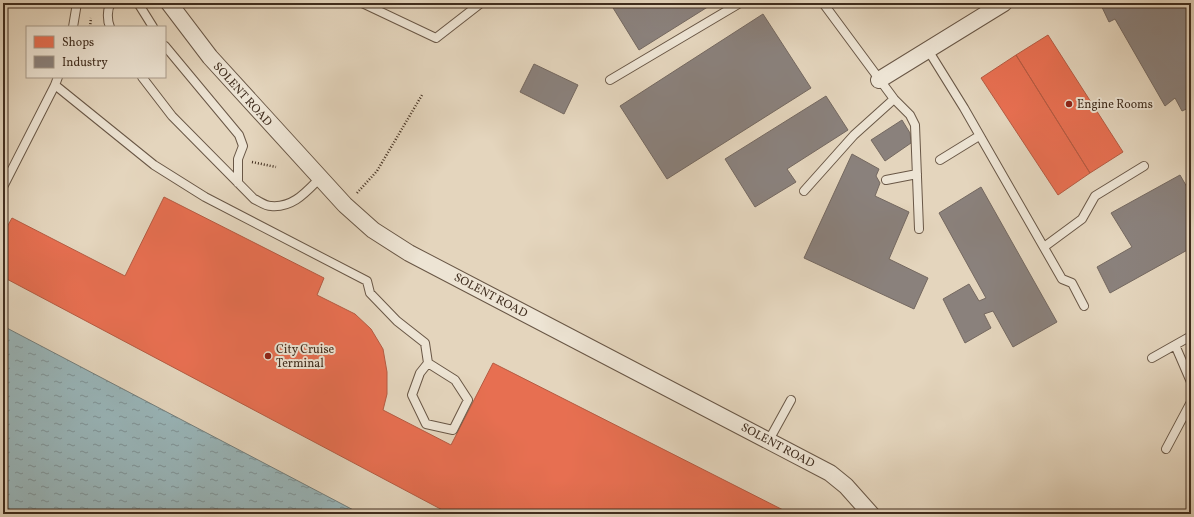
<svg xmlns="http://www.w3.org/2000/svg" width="1194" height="517" font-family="Vollkorn,serif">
  <defs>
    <pattern id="water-ripples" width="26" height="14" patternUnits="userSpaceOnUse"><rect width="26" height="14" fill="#99b6ba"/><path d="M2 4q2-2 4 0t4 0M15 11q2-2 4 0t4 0" fill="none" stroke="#7e9497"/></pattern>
  </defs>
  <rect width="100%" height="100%" fill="#e4d5bd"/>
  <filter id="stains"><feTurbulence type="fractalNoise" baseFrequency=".005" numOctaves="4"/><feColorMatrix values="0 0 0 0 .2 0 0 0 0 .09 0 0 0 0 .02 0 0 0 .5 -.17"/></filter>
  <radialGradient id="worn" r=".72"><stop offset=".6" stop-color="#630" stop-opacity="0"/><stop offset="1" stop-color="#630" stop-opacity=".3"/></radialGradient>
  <!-- water -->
  <path fill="url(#water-ripples)" stroke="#757f7c" d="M3 326 361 514H3Z"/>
  <!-- shops -->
  <path fill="#e76f51" stroke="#b55b42" d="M1048 35 1123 152 1090 173 1016 55Z
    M1016 55 1090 173 1058 195 981 78Z
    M164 197 324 278 317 295 355 314 371 329 383 349 387 372V394L383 410 451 445 493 363 791 514H450L3 277V234L12 218 125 276Z"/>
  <!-- industry -->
  <path fill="#8a817c" stroke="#746860" d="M610 3H714L639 50Z
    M1100 3H1191V107L1182 111 1175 98 1165 106 1115 19 1109 22Z
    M763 14 811 88 667 179 620 106Z
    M534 64 578 85 564 114 520 92Z
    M826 96 848 130 787 169 796 182 755 207 725 159Z
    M902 120 910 133 911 143 885 161 871 140Z
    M852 154 879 169 876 176 880 183 875 196 909 212 889 259 928 278 914 309 804 258Z
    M1180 175 1191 194V248L1110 293 1097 267 1132 247 1111 213Z
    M981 187 1057 322 1013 347 993 311 984 314 991 328 965 343 943 299 969 284 979 301 986 298 939 213Z"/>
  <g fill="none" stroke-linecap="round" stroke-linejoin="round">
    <defs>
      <path id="service" d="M138 3 153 27
        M362 3 436 38 481 3
        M823 3 894 99 910 115 915 125 919 229
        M73 27 77 3
        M110 27C107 20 107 9 111 3
        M165 46 239 135 243 146 238 159V183
        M928 50 964 108 1062 279 1072 283 1084 306
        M142 77 172 116 254 199C259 201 265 206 271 206 293 208 306 192 320 178
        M610 80 740 3
        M55 85 154 165 205 197 367 281 370 293 397 321 425 343 428 363 455 380 468 400 453 430 426 424 412 395 420 373 428 363
        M940 160 979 136
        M886 180 917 174
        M3 187 55 85 58 77
        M804 191 854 135 894 99
        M1044 247 1082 219 1095 196 1144 166
        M1175 345 1191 382
        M1152 358 1191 336
        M769 440 791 400
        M1166 449 1191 402"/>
      <path id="minor" d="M169 3 210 57 345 205 373 230 409 253 830 473 846 486 871 514
        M879 80 1004 3"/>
    </defs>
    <!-- service casing -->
    <use href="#service" stroke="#695746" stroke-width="10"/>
    <!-- minor casing -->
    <use href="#minor" stroke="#695746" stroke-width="18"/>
    <!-- path -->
    <path stroke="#402d1e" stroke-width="2.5" stroke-dasharray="1 2" stroke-linecap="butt" d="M90 27 91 18
      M252 162 276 167
      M357 193 377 171 422 95"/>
    <!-- service -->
    <use href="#service" stroke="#ede4d4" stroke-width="8"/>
    <!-- minor -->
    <use href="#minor" stroke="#ede4d4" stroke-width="16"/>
  </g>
  <!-- markers -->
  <g fill="#8f2418" stroke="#ede4d4" stroke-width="1.5">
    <circle cx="1069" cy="104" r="4"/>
    <circle cx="268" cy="356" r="4"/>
  </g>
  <g text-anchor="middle" stroke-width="4" stroke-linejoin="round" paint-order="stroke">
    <!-- street labels -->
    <g font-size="12" fill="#402d1e" stroke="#ede4d4">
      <text transform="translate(243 94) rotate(48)" y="4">SOLENT ROAD</text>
      <text transform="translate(491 295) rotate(28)" y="4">SOLENT ROAD</text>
      <text transform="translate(778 445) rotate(28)" y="4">SOLENT ROAD</text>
    </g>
    <!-- poi labels -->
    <g font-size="12" fill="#402d1e" stroke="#ede4d4" text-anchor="start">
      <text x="1077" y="108">Engine Rooms</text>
      <text x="276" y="353">City Cruise<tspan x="276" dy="14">Terminal</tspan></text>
    </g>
  </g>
  <!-- margin -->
  <rect width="1194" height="517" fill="none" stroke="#e4d5bd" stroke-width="16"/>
  <rect x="4" y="4" width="1186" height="509" fill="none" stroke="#402d1e" stroke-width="2"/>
  <rect x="8" y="8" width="1178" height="501" fill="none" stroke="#402d1e"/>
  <!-- legend -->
  <rect x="26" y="26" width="140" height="52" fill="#ede4d4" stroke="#a89b8b"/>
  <rect x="34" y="36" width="20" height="12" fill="#e76f51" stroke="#a89b8b"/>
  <text x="62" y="46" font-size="12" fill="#402d1e">Shops</text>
  <rect x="34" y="56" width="20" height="12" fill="#8a817c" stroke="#a89b8b"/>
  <text x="62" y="66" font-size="12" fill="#402d1e">Industry</text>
  <rect width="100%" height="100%" filter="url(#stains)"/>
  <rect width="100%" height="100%" fill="url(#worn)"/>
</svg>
